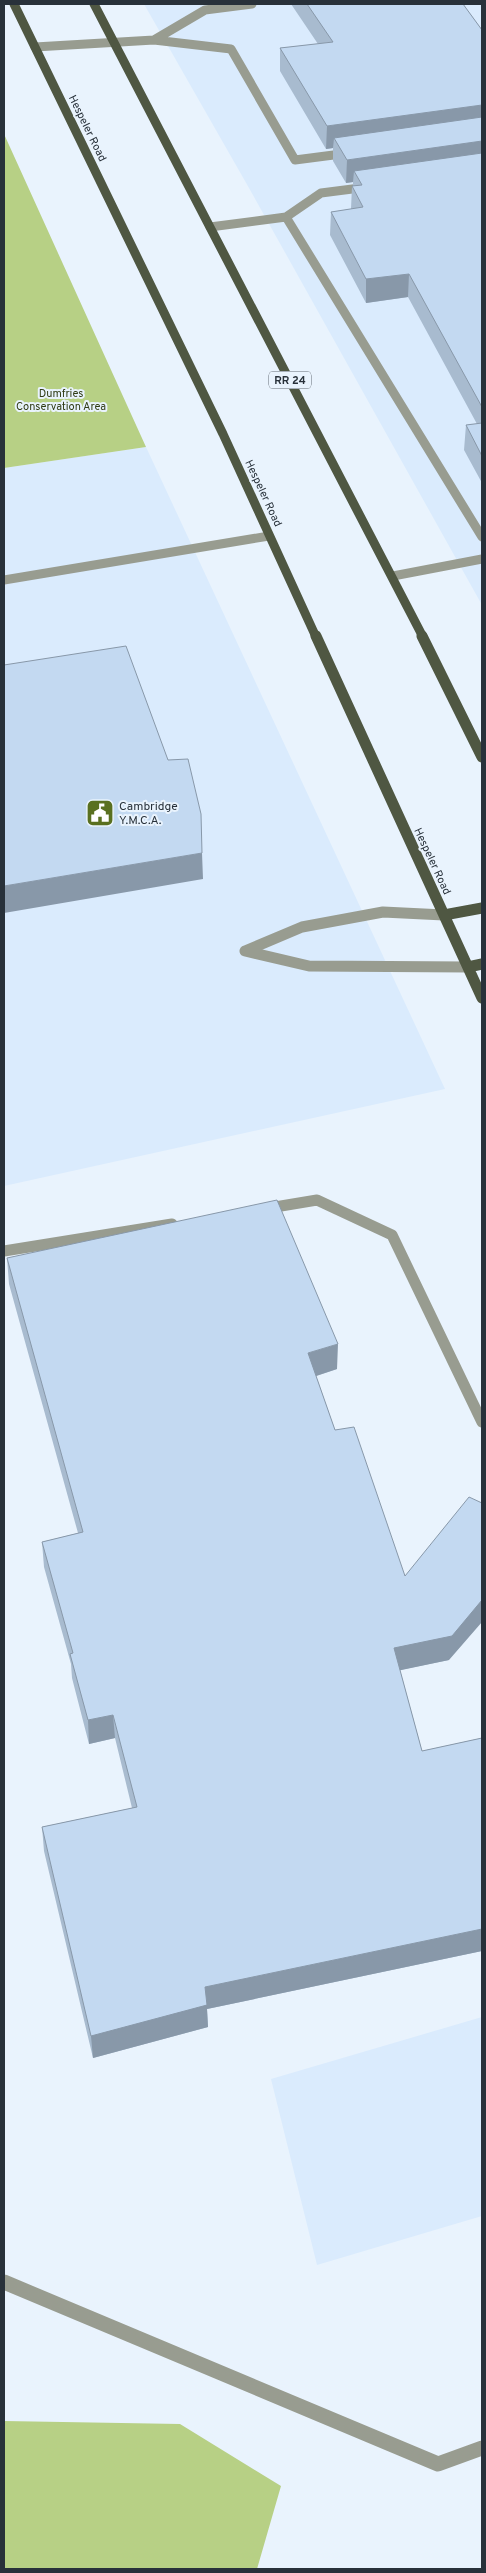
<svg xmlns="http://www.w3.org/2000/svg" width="486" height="2573" font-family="Overpass,sans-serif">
  <rect width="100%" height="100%" fill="#e9f3fd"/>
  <!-- built -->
  <path fill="#daebfd" d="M144 4H482V605L249 188Z
    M146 447 445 1089 4 1186V468Z
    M482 2017V2216L317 2265 271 2079Z"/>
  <!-- green -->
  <path fill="#b7d085" d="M4 134 146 447 4 468Z
    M4 2421 180 2424 281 2486 257 2569H4Z"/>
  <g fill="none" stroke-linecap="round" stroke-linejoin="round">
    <!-- minor-far2 -->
    <path stroke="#989c90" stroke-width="9" d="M154 40 231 49 295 160 349 153
      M35 47 154 40 205 10 252 4
      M286 217 321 193 368 187
      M210 227 286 217 482 537
      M393 576 482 559
      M4 580 269 536"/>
    <!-- minor-far1 -->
    <path stroke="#989c90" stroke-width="11" d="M245 951 309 966 468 967
      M245 951 302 927 383 912 444 915
      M263 1209 317 1200 392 1235 482 1422
      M4 1251 172 1224"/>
    <!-- minor -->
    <path stroke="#989c90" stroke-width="15" d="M4 2282 438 2464 482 2448"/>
    <!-- major-far1 -->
    <path stroke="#4f5742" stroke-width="9" d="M14 4 223 434 316 637
      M94 4 423 637"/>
    <!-- major -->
    <path stroke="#4f5742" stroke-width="11" d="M316 636 482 998
      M422 636 482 757
      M444 915 482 908
      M468 967 482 964"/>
  </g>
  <!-- wall -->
  <path fill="#a8bbcf" d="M291 4H463L482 30V483L464 450 466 425 477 424 408 297 366 303 330 235 331 212 351 209 352 186H353V182L346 183 333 161V148L326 149 280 71V48L318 44Z
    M7 1258 337 1369 316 1376 335 1430 405 1576 449 1660 400 1670 422 1751 482 1738V1951L207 2009 208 2027 93 2058 44 1851 42 1827 132 1808 115 1738 89 1744 72 1678 71 1664 44 1567 42 1542 78 1533 9 1284Z"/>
  <!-- shaded-wall -->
  <path fill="#8898a9" d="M482 105 481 128 334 138 333 148 326 149 327 126Z
    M482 141 481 164 354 171 353 182 346 183 347 160Z
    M409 274 408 297 366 303V279Z
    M202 853 203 879 4 913V886Z
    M338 1344 337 1369 307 1379 308 1353Z
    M482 1600V1622L449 1660 392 1672 394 1648Z
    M113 1715 115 1738 89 1744 88 1720Z
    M482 1929V1951L207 2009 208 2027 93 2058 91 2036 205 1987Z"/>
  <!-- building -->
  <path fill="#c3d9f1" stroke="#8898a9" d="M307 4H463L482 30V105L327 126 280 48 333 42Z
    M482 117V141L347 160 334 138Z
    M482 153V407L409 274 366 279 331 212 363 207 352 186 362 185 354 171Z
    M482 423V456L466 425Z
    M126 646 168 760 188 759 201 814 202 853 4 886V665Z
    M277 1200 338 1344 308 1353 335 1430 354 1427 405 1576 469 1497 482 1503V1600L452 1636 394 1648 422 1751 482 1738V1929L205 1987 207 2005 91 2036 42 1827 137 1807 113 1715 88 1720 70 1654 73 1653 42 1542 83 1532 7 1258Z"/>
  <!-- icons -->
  <defs>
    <symbol id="civic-square" viewBox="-11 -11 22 22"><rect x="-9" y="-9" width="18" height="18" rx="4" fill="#597020" stroke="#e9f3fd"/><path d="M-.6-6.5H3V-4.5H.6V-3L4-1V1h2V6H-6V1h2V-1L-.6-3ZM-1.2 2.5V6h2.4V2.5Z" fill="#fff"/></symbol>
  </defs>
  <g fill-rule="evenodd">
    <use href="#civic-square" x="84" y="797" width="32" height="32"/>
  </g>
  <g text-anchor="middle" stroke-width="4" stroke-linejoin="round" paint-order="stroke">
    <!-- far-street labels -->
    <g font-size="11" fill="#28313a" stroke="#e9f3fd">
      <text transform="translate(88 128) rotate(64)" y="4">Hespeler Road</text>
      <text transform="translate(264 493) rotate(65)" y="4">Hespeler Road</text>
      <text transform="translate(433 861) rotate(65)" y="4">Hespeler Road</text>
    </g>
    <!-- shield labels -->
    <rect fill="#e9f3fd" stroke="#626b74" stroke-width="1" x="269" y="371.5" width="42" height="17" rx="4"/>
    <g font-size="11" font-weight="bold" fill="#28313a">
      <text x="290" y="384">RR 24</text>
    </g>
    <!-- far-park labels -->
    <g font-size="11" fill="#303c15" stroke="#e9f3fd">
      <text x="61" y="397">Dumfries<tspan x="61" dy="13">Conservation Area</tspan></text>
    </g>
    <!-- poi labels -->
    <g font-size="12" fill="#28313a" stroke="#e9f3fd" text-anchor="start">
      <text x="119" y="810">Cambridge<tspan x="119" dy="14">Y.M.C.A.</tspan></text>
    </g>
  </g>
  <!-- border -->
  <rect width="486" height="2573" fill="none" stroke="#28313a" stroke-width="10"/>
</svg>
